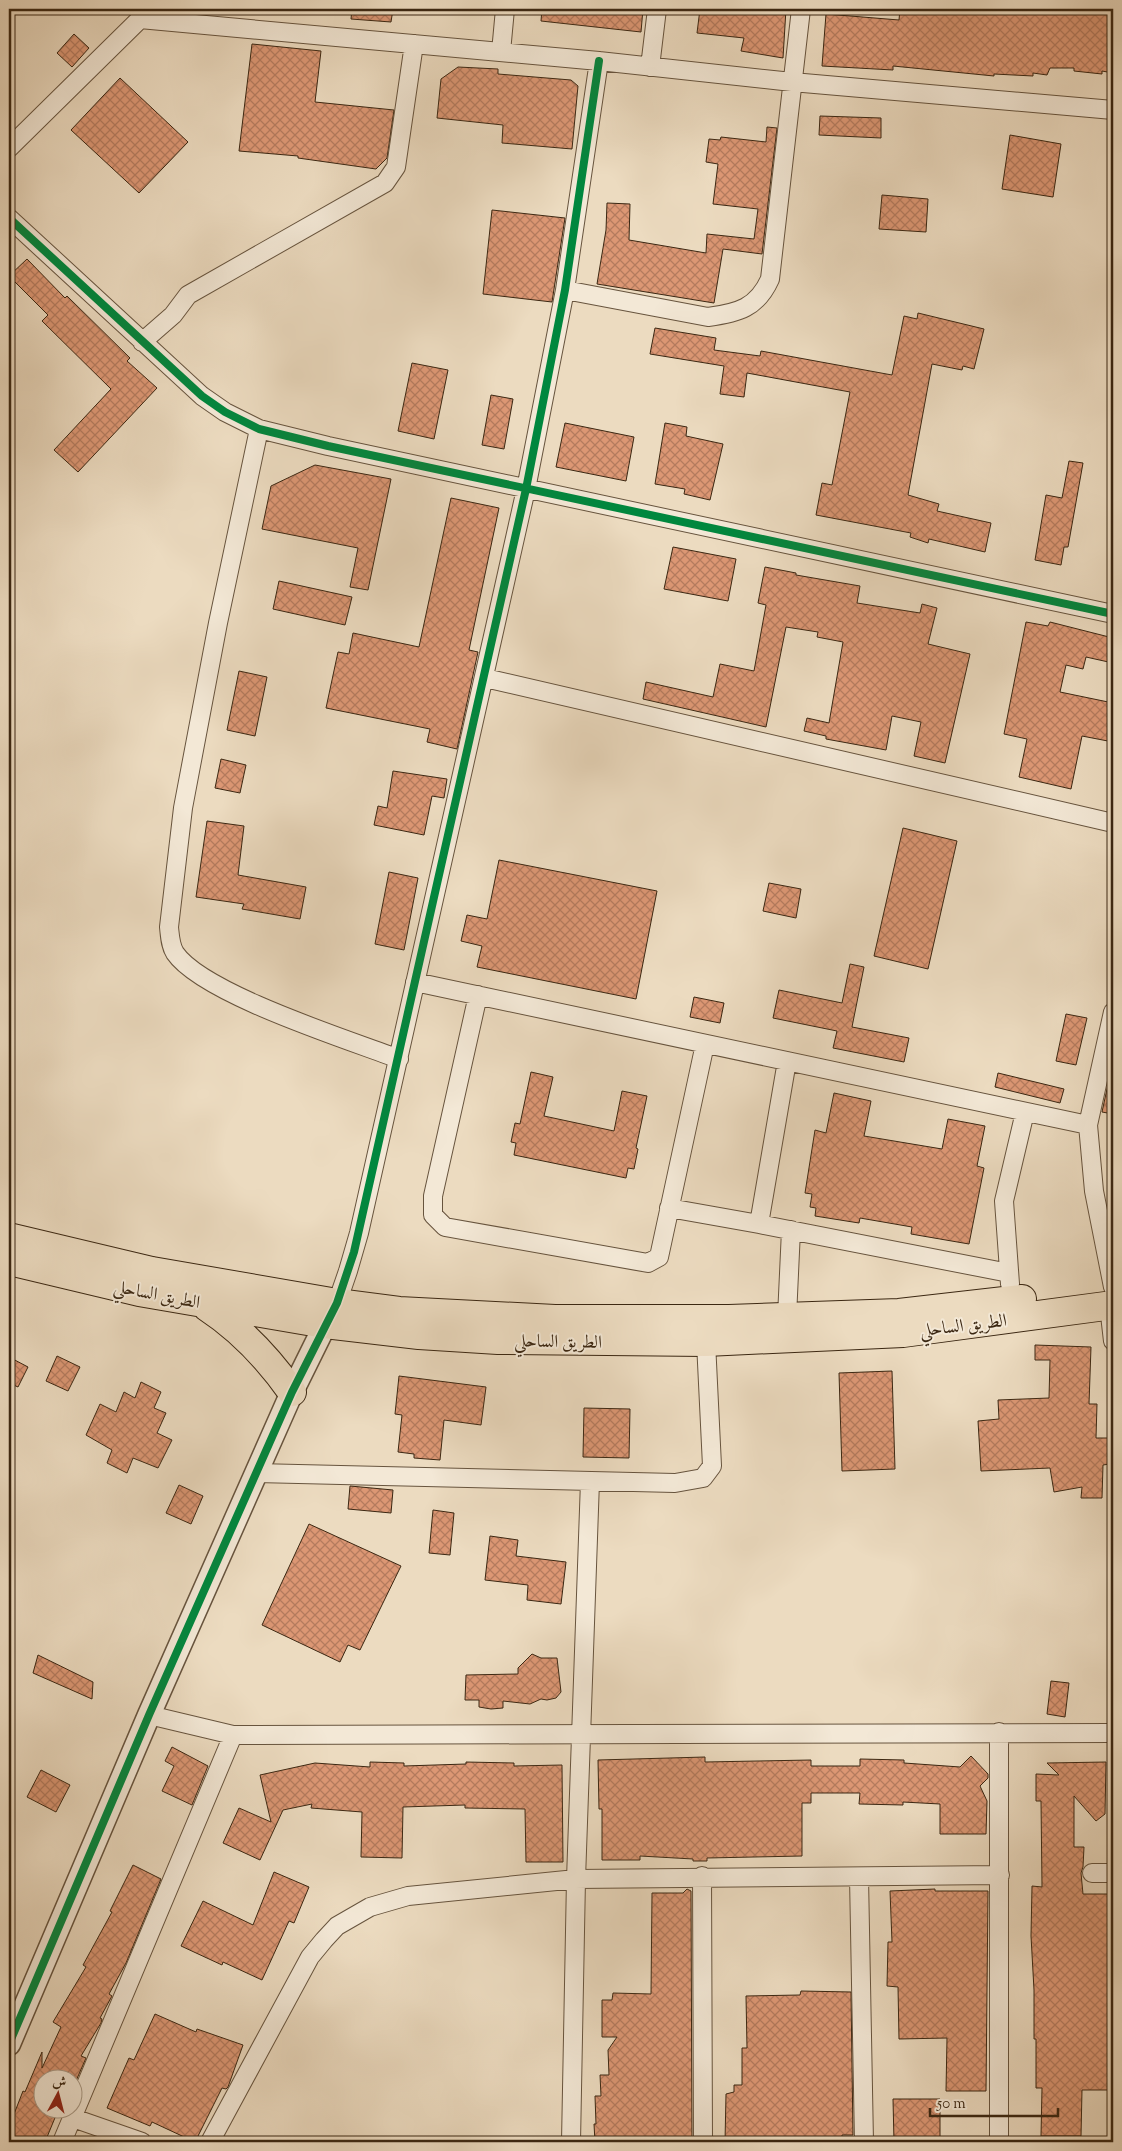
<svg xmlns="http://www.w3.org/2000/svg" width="1122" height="2151" font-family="'Sorts Mill Goudy',Amiri,serif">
  <defs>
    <pattern id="building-cross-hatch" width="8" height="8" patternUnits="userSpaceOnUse" patternTransform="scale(1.25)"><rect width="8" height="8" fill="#dc9774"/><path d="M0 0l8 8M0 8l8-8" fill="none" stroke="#b47b5e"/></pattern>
  </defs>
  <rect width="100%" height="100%" fill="#ecdbc0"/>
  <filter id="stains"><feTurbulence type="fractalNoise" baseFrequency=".004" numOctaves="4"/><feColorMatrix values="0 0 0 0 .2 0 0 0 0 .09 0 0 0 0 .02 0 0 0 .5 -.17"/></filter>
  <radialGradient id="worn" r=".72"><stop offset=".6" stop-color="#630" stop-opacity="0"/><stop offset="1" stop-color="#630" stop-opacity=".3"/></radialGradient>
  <!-- building -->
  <path fill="url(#building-cross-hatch)" stroke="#3b2712" d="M352 9H393L391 22 351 19Z
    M542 9H643L641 32 541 21Z
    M700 9H786L783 58 741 51 744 38 697 33Z
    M900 9H1113V73L1102 71V74L1074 71V68H1050L1047 75 1033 73V76L994 74V76L893 66V70L822 66 826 14 899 20Z
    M74 34 89 48 72 67 57 53Z
    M252 44 321 51 315 102 394 110 387 158 376 169 298 158V156L239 151Z
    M458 67 498 69V74L571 80 578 86 572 149 502 143 503 125 437 118 441 79Z
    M120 78 188 142 139 193 71 130Z
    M820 116 881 118V138L819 135Z
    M767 127 777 128 762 254 723 249 714 303 597 284 606 230 607 203 630 204 629 240 706 253 707 234 754 239 758 209 713 204 718 164 706 162 709 139 720 140 721 137 766 142Z
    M1010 135 1061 144 1053 197 1002 189Z
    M882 195 928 199 926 232 879 229Z
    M492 210 565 218 552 302 483 294Z
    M27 259 65 298 67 296 130 358 127 361 157 388 78 472 54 450 111 389 42 321 48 315 9 276Z
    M918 313 984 329 974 369 963 366 962 370 932 364 908 495 939 504 937 511 991 523 985 552 929 539 928 543 910 537 911 533 816 515 822 483 832 485 850 392 747 373 744 397 720 394 724 366 650 354 655 328 716 338 714 350 760 356 761 351 892 375 904 316 917 319Z
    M412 363 448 370 434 439 398 431Z
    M491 395 513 399 504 449 482 445Z
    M565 423 634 437 626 481 556 467Z
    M665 423 687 427 686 436 723 444 710 500 684 494 685 489 655 484Z
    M1069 461 1083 463 1068 547H1064L1061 565 1035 560 1046 495 1062 498Z
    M315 465 391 479 368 590 350 587 358 548 262 529 271 486Z
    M451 498 499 508 469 650 478 652 457 749 427 742 430 729 326 708 338 652 349 654 353 633 419 647Z
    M673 547 736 559 728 601 664 589Z
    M765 567 796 573V575L860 586 857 603 920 613 922 604 937 608 928 644 970 654 945 763 914 756 921 722 892 716 886 750 826 739V736L804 731 807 718 829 723 843 642 817 637 818 632 786 627 766 727 643 699 646 682 713 697 720 664 754 671 766 605 758 603Z
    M279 581 352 597 345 625 273 609Z
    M1026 622 1048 626 1050 622 1113 638V663L1086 657 1083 669 1066 665 1060 692 1113 703V742L1082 736 1071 789 1019 777 1027 739 1004 734Z
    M239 671 267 677 255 736 227 730Z
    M221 759 246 765 240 793 215 788Z
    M393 771 447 779 444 798 432 796 424 835 374 825 378 806 387 808Z
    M207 821 244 826 238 875 306 887 300 919 242 909 244 904 196 897Z
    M903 828 957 841 928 969 874 956Z
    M499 860 657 891 636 999 477 967 482 946 461 941 467 915 487 919Z
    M389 872 418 878 404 950 375 944Z
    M769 883 801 889 796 918 763 911Z
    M850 964 864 967 852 1027 909 1038 904 1062 833 1048 837 1031 773 1018 779 990 842 1003Z
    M694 997 724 1003 720 1023 690 1017Z
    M1066 1014 1087 1018 1076 1065 1056 1061Z
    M1112 1066H1113V1114L1102 1112Z
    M531 1072 553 1077 544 1116 614 1131 622 1091 647 1096 636 1148 638 1149 634 1169 628 1168 626 1178 514 1155 516 1143 511 1142 515 1123 520 1124Z
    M998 1073 1064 1089 1060 1103 995 1087Z
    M834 1093 871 1101 864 1136 942 1149 948 1119 985 1126 977 1166 984 1168 969 1244 911 1234 912 1227 860 1218 859 1223 815 1216 816 1208 810 1207 812 1194 805 1193 815 1130 826 1133Z
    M1035 1345 1091 1347 1089 1404H1097L1096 1438H1110V1464L1103 1465 1102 1498H1081L1082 1487 1054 1492 1050 1468 981 1471 978 1421 999 1419 998 1400 1049 1398 1050 1360H1035Z
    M57 1356 80 1367 68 1391 46 1381Z
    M9 1357 28 1367 18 1387 9 1383Z
    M892 1371 895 1469 842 1471 839 1373Z
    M399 1376 486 1387 481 1425 444 1420 440 1460 414 1458V1454L398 1452 402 1415 395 1414Z
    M141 1382 161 1392 154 1408 166 1413 157 1433 172 1440 158 1468 133 1458 127 1473 107 1463 112 1450 86 1435 100 1404 116 1412 124 1392 135 1398Z
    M584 1408 630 1409 629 1458 583 1457Z
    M179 1485 203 1496 191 1524 166 1513Z
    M350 1486 393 1490 391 1513 348 1509Z
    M433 1510 454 1513 450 1555 429 1553Z
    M309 1524 401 1566 360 1650 348 1645 340 1662 262 1625Z
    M490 1536 518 1540 516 1556 566 1562 561 1604 527 1600 528 1585 485 1580Z
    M532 1654 541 1658H557L561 1692 556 1698 547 1700 541 1699 530 1704 503 1701V1708L491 1709 479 1707V1700H465L466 1675 518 1674V1668Z
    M38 1655 93 1682 92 1699 33 1673Z
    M1051 1681 1069 1683 1065 1717 1047 1714Z
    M172 1747 208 1766 192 1805 162 1791 174 1766 165 1761Z
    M971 1756 988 1774V1778L980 1786 987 1801 986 1834H940V1804L903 1802V1805L859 1804 860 1793H811V1803H802V1856L707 1858V1861H693V1859L640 1856V1860H602V1809H599L598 1760 705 1757V1762L811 1760V1766H860V1759L904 1760V1763L960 1767Z
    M370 1762 404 1763V1766L466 1764V1762L514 1763V1766L562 1765 563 1862H526L525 1809 465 1808V1805L403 1807 402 1858 361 1857 362 1812 311 1808 312 1804 283 1810 260 1860 223 1843 239 1808 271 1822 260 1775 315 1763 370 1767Z
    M1106 1762 1105 1814 1096 1821 1074 1796V1847H1084L1083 1867 1081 1873 1083 1894H1113V2090H1082L1081 2136H1041L1042 2088H1036V2039H1034V1990L1031 1936 1032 1886 1042 1887 1041 1801H1036V1774L1059 1775 1047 1763Z
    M41 1770 70 1785 56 1812 27 1797Z
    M133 1865 161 1879 126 1963 109 1994 112 1996 100 2018 102 2019 101 2023 81 2056 86 2058 72 2090V2075L71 2078H42V2108H59L45 2142H9V2127L23 2091 25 2092 42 2052V2068L61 2027 53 2022 86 1967 83 1965 112 1912 110 1911Z
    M274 1872 309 1887 294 1923 289 1921 262 1980 223 1962 222 1965 181 1946 203 1901 253 1925Z
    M687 1889 691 1891 692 2142H595L594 2124H596L595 2096H601L600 2075H609L608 2050 617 2037H602V2000H612L613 1993 651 1994 652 1893H683Z
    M935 1889V1891H988L986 2091H946L947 2038 899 2039 898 1987 887 1986 888 1942H892L890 1891Z
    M801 1991 851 1992 853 2135H842V2141L725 2142 726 2094 734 2092V2085H742V2048H747L746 1996 800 1995Z
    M155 2014 196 2032 197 2029 243 2045 228 2087 226 2089 222 2088 195 2142 152 2122 150 2126 107 2108 129 2058 134 2060Z
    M893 2099H940V2142H894Z"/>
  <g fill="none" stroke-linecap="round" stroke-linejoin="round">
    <defs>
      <path id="minor" d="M140 19 599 61 792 82 1113 110
        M501 52 505 9
        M650 67 657 9
        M9 148 140 19 141 9
        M9 218 202 396 225 412 259 429 328 446 1113 614
        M565 290 708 317C738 313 757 308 770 279L801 9
        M142 342 173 315 188 295 385 183 396 167 414 44
        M259 429 218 623 183 808 169 927C170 936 170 945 175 953 203 994 349 1040 399 1059
        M485 678 1113 823
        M415 982 1088 1125
        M478 995 433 1196V1215L445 1227 648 1263 659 1257 705 1044
        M1113 1012 1088 1125 1094 1191 1113 1287
        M669 1208 759 1224 1009 1273
        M759 1224 787 1061
        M1010 1284 1004 1201 1025 1112
        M337 1303 348 1271 359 1233 526 489 565 290 599 61
        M1109 1306 1113 1341
        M787 1317 791 1230
        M256 1473 675 1483 703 1478 712 1466 706 1342
        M149 1715 233 1735 1113 1733
        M999 1732V2142
        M1092 1873H1113
        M702 1876 703 2142
        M859 1877 864 2142
        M73 2118 142 2142
        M62 2142 233 1735
        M210 2142 310 1957 324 1940 337 1926 370 1907 408 1896 576 1879 1000 1875
        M571 2142 576 1879 590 1481"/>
      <path id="tertiary" d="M9 2044 149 1715 292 1392 333 1309"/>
      <path id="trunk" d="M9 1237 152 1271 337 1303 399 1311 555 1319H729L899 1313 1022 1299
        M9 1261 139 1292 325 1324 419 1335 498 1340 706 1342 903 1333 1113 1305
        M207 1307C242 1330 268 1358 292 1392"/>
    </defs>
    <!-- minor casing -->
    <use href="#minor" stroke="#67543e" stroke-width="20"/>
    <!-- tertiary casing -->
    <use href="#tertiary" stroke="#67543e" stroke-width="25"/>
    <!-- trunk casing -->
    <use href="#trunk" stroke="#3b2712" stroke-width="30"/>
    <!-- minor -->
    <use href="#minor" stroke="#f3e8d6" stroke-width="18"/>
    <!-- tertiary -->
    <use href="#tertiary" stroke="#f3e8d6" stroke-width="22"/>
    <!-- trunk -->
    <use href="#trunk" stroke="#ecdbc0" stroke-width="28"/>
    <defs>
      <path id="cycleway" d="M9 218 202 396 225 412 259 429 328 446 1113 614
        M9 2044 149 1715 292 1392 337 1303 354 1252 526 489 565 290 599 61"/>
    </defs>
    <!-- cycleway casing -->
    <use href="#cycleway" stroke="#f3e8d6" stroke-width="11"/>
    <!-- cycleway -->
    <use href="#cycleway" stroke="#00873e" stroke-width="8"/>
  </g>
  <g text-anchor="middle" stroke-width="4" stroke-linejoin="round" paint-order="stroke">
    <!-- street labels -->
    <g font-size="18" fill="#3b2712" stroke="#f3e8d6">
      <text transform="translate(157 1294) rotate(11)" y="6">الطريق الساحلي</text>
      <text transform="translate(963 1325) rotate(-7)" y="6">الطريق الساحلي</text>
      <text transform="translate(558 1341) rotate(1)" y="6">الطريق الساحلي</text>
    </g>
  </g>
  <!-- margin -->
  <rect width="1122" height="2151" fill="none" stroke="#ecdbc0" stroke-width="30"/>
  <rect x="10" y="10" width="1102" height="2131" fill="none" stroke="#3b2712" stroke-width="2.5"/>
  <rect x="15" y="15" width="1092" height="2121" fill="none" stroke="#3b2712"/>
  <!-- north arrow -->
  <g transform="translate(58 2094) rotate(7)"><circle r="24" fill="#f3e8d6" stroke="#a99b88"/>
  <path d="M0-4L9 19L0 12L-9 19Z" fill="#8f2418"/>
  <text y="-8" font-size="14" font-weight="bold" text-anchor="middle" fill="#3b2712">ش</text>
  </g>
  <!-- scale -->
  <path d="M930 2108v8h128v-8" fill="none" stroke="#3b2712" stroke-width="2.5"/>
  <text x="937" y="2108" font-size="15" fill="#3b2712" stroke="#f3e8d6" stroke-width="4" paint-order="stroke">50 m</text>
  <rect width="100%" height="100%" filter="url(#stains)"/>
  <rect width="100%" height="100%" fill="url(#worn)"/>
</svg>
